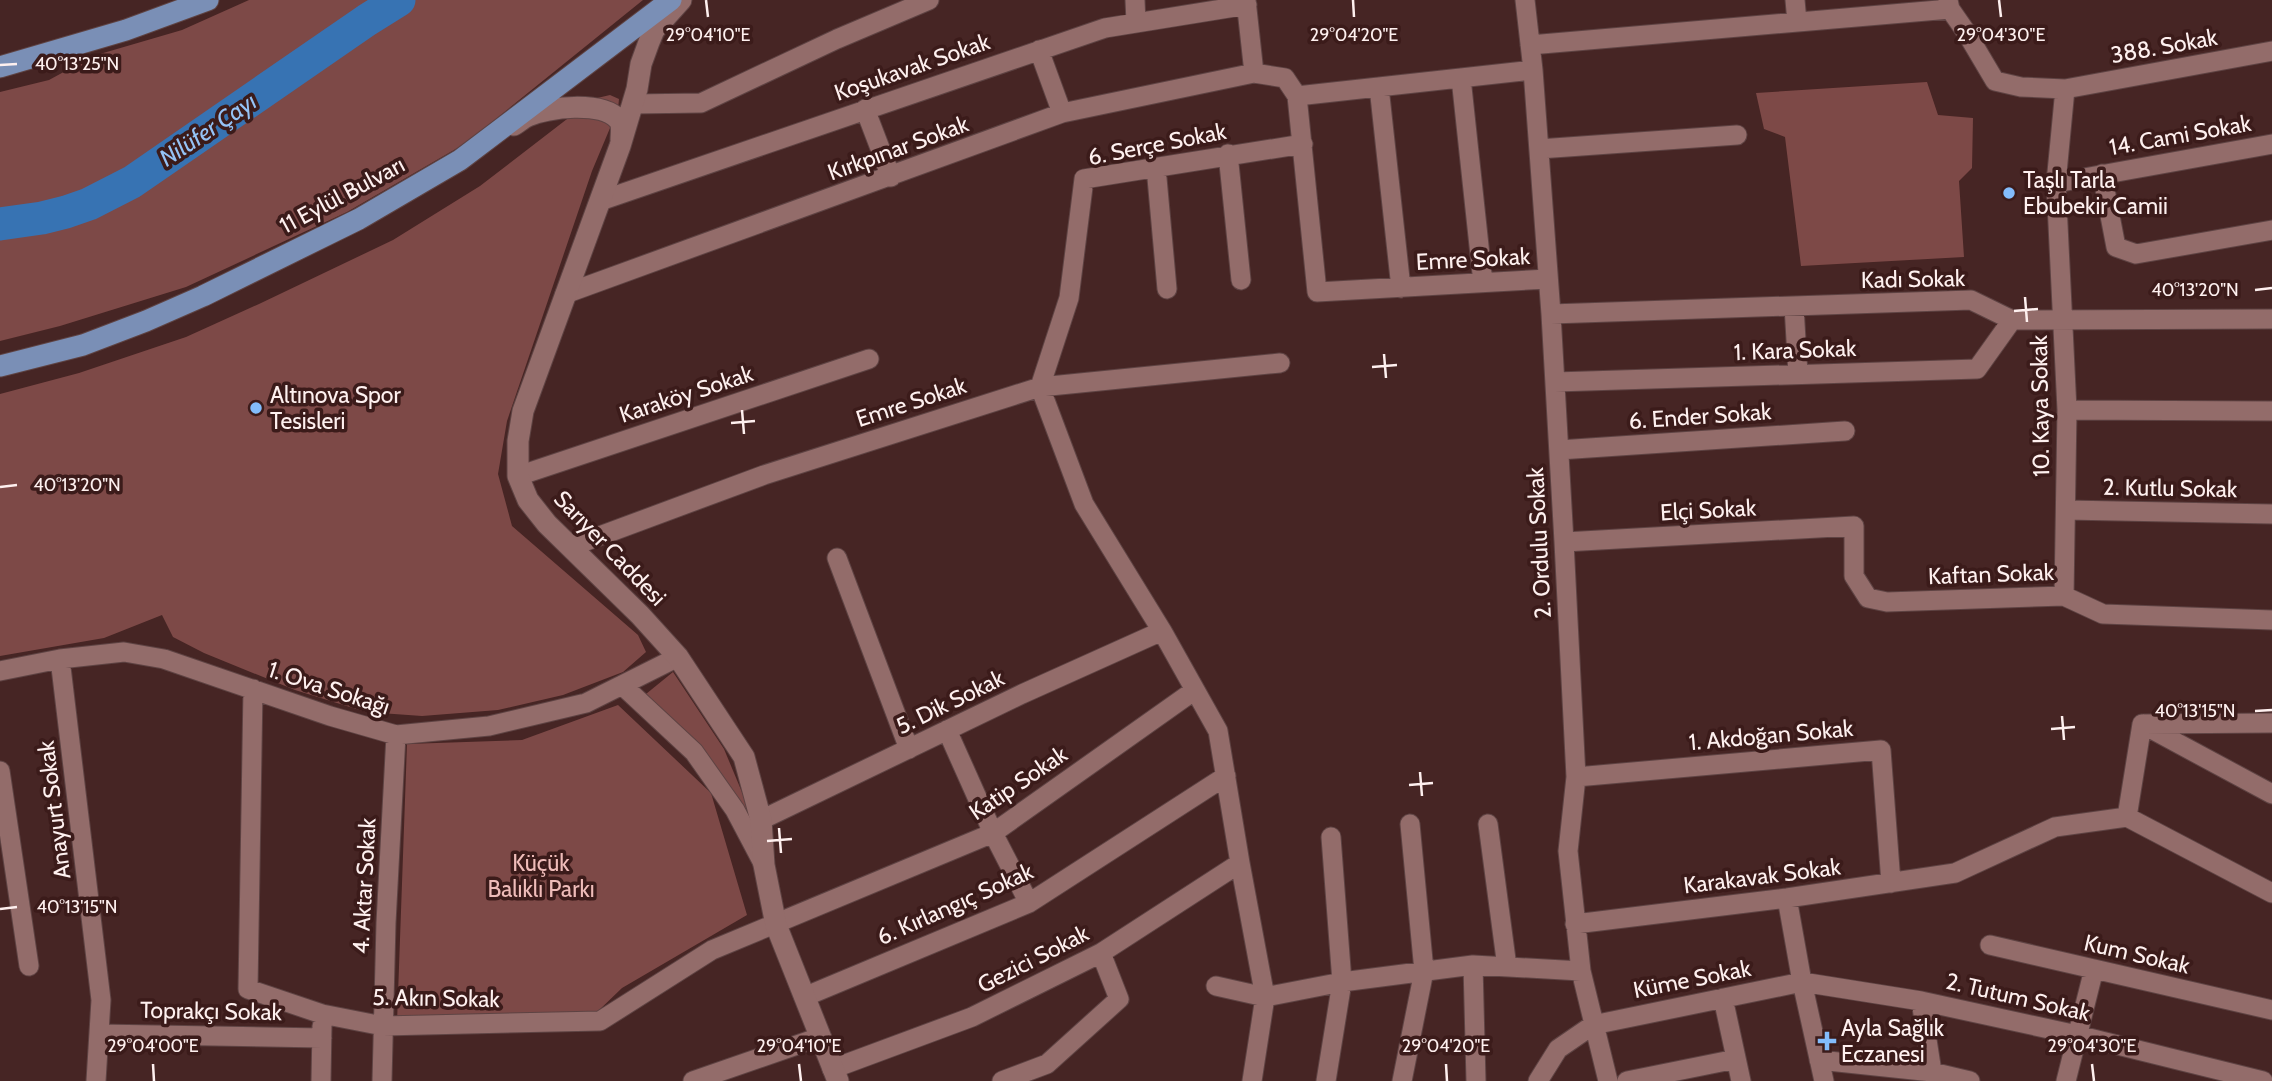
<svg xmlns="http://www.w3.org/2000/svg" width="2272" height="1081" font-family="Cabin,sans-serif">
  <rect width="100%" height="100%" fill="#462524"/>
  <!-- green -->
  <path fill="#7d4947" d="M249 0H643L466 143 347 212 186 287 60 326 0 341V92L49 80 93 56 182 30Z
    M1927 82 1938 115 1973 118 1972 168 1959 181 1964 257 1801 266 1785 137 1764 129 1756 93Z
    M610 95 619 99 618 109 592 171 507 421 498 474 512 526 638 635 646 652 623 672 563 695 498 710 422 716 366 712 295 690 204 653 173 637 162 615 104 638 0 656V394L79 373 186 337 259 304 393 240 480 186 593 99Z
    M673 672 724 749 749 809 744 813 646 694Z
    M618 705 711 793 747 915 622 988 594 1015 397 1023 407 744 522 740Z"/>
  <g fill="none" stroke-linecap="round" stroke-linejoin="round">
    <!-- river -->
    <path stroke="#3773b3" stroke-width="33" d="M0 224 42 218 66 212 89 204 132 182 367 20 399 0"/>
    <defs>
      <path id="minor" d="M1135 0 1136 23
        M1246 0 1254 73
        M1525 0 1533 70 1551 314 1564 542 1576 777 1568 851 1581 971 1608 1081
        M1795 0 1797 22
        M1948 0 1950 9 1966 32 1995 81 2021 87 2065 89 2272 51
        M1530 45 1950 9
        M1039 50 1062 113
        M1461 78 1483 283
        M1379 87 1401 288
        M1297 96 1317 292 1548 279
        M633 104 701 103 837 39 929 0
        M865 109 891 177
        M1539 149 1737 135
        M1228 154 1241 280
        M1156 167 1167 289
        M2102 174 2116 247 2136 254 2272 230
        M2056 183 2272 144
        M600 201 1105 28 1247 5
        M565 294 1062 113 1254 73 1285 78 1297 96 1533 70
        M1794 306 1798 374
        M1551 314 1971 300 2012 320 2272 319
        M1555 382 1977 369 2012 320
        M2067 410 2272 411
        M1559 450 1845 431
        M518 476 869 359
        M2066 510 2272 514
        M1564 542 1854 526V576L1868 598 1887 602 2064 596 2103 614 2272 620
        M570 547 764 475 1040 387 1280 363
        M837 558 909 749
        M2064 596 2067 410 2056 183 2065 89
        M60 659 101 1000 96 1081
        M0 671 60 659 124 652 164 659 330 716 396 735 489 726 586 703 678 657
        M622 685 694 752 735 810 764 865
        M253 689 248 989 322 1014 383 1026 600 1021 712 950 993 833 1195 690
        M2144 724 2272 723
        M947 730 993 833 1029 903
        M0 771 29 966
        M1576 777 1881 750 1891 883
        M2127 817 2142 724 2272 794
        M761 820 1022 694 1162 631
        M1488 824 1507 967
        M1787 898 1802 982 1824 1081
        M1575 924 1787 898 1955 873 2055 827 2127 817 2272 893
        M1990 945 2272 1010
        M1473 965 1476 1081
        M1216 986 1265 997 1342 982 1473 965 1581 971
        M804 997 1029 903 1226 776
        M1723 998 1741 1081
        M1921 1001 1932 1072
        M99 1034 322 1038
        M1819 1060 1932 1072 1970 1081
        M832 1069 972 1017 1101 953 1240 863
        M321 1081 322 1026
        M382 1081 386 923 396 735
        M693 1081 820 1037
        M1002 1081 1047 1064 1119 999 1101 953
        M1252 1081 1265 997 1240 863 1218 731 1162 631 1084 504 1040 387 1069 298 1084 179 1303 144
        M1326 1081 1342 982 1331 837
        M1402 1081 1424 971 1410 824
        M1538 1081 1558 1049 1593 1025 1802 982 1921 1001 2077 1035 2263 1081
        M1627 1081 1736 1059
        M2066 1081 2094 969"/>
      <path id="tertiary" d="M681 0 654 30 649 42 641 64 637 89 620 146 523 411 518 441V476L528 500 547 524 640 615 678 657 744 757 761 820 764 865 776 925 838 1081
        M514 125C519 122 523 118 528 116 548 107 601 101 618 119 623 124 621 134 621 140"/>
      <path id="primary" d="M0 67 126 30 208 0
        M0 366 83 345 146 321 203 296 359 219 460 160 671 0"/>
    </defs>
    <!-- minor casing -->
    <use href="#minor" stroke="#5e4343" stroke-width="21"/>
    <!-- tertiary casing -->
    <use href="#tertiary" stroke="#5e4343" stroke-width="23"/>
    <!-- primary casing -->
    <use href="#primary" stroke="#5e4343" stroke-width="23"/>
    <!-- minor -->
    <use href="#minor" stroke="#936c6a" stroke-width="19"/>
    <!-- tertiary -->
    <use href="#tertiary" stroke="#936c6a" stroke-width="21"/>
    <!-- primary -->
    <use href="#primary" stroke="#7a8fb6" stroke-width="21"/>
  </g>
  <!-- ticks -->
  <path fill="none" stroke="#fef0ef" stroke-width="2.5" d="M706 0 708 17M1353 0 1354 17M1999 0 2001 17M0 65 17 64M2255 290 2272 288M2025 297 2027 322M2014 311 2038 309M1384 354 1386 378M1372 367 1397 365M742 410 744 434M731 423 755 421M0 487 17 485M2255 711 2272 710M2062 716 2064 740M2051 729 2075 727M1420 772 1422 796M1409 785 1433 783M779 828 781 853M767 841 792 839M0 909 17 907M153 1064 154 1081M799 1064 801 1081M1446 1064 1447 1081M2092 1064 2094 1081"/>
  <!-- markers -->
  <g fill="#83bcfb" stroke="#3b1b1a" stroke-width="2.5">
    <circle cx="2009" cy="193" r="7"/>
    <circle cx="256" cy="408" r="7"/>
    <path d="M1823.5 1030.5h7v7h7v7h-7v7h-7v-7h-7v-7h7z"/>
  </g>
  <g text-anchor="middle" stroke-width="7" stroke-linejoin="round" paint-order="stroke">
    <!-- street labels -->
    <g font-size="23" fill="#fef0ef" stroke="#3b1b1a">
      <text transform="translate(2164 46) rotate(-10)" y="8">388. Sokak</text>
      <text transform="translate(912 67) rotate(-19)" y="8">Koşukavak Sokak</text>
      <text transform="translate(2180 135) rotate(-10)" y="8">14. Cami Sokak</text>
      <text transform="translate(1157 144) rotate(-11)" y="8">6. Serçe Sokak</text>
      <text transform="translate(898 148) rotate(-20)" y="8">Kırkpınar Sokak</text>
      <text transform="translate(342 195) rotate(-28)" y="8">11 Eylül Bulvarı</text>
      <text transform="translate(1473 259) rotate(-3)" y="8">Emre Sokak</text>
      <text transform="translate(1913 279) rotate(-1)" y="8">Kadı Sokak</text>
      <text transform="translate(1795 350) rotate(-2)" y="8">1. Kara Sokak</text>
      <text transform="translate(686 394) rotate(-18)" y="8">Karaköy Sokak</text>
      <text transform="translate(911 402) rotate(-18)" y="8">Emre Sokak</text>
      <text transform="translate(2040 406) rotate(-91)" y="8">10. Kaya Sokak</text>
      <text transform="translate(1700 416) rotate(-4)" y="8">6. Ender Sokak</text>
      <text transform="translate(2170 488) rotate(1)" y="8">2. Kutlu Sokak</text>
      <text transform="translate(1708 510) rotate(-3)" y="8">Elçi Sokak</text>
      <text transform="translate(1539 543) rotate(-93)" y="8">2. Ordulu Sokak</text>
      <text transform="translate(610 548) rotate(46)" y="8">Sarıyer Caddesi</text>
      <text transform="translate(1991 574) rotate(-2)" y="8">Kaftan Sokak</text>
      <text transform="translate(329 688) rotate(18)" y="8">1. Ova Sokağı</text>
      <text transform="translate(950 702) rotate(-26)" y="8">5. Dik Sokak</text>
      <text transform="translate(1771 735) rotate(-5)" y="8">1. Akdoğan Sokak</text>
      <text transform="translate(1018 783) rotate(-34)" y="8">Katip Sokak</text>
      <text transform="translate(54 810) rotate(-97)" y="8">Anayurt Sokak</text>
      <text transform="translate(1762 876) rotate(-7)" y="8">Karakavak Sokak</text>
      <text transform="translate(364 886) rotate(-87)" y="8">4. Aktar Sokak</text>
      <text transform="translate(955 904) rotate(-24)" y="8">6. Kırlangıç Sokak</text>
      <text transform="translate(2137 954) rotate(13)" y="8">Kum Sokak</text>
      <text transform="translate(1033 959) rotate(-27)" y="8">Gezici Sokak</text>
      <text transform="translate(1692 979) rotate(-11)" y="8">Küme Sokak</text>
      <text transform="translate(2018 997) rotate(13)" y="8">2. Tutum Sokak</text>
      <text transform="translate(436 998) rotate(1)" y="8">5. Akın Sokak</text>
      <text transform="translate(211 1011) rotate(1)" y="8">Toprakçı Sokak</text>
    </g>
    <!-- poi labels -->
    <g font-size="23" fill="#fef0ef" stroke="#3b1b1a" text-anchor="start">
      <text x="2023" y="188">Taşlı Tarla<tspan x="2023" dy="26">Ebubekir Camii</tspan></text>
      <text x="270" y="403">Altınova Spor<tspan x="270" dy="26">Tesisleri</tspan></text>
      <text x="1841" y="1036">Ayla Sağlık<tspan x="1841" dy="26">Eczanesi</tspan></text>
    </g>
    <!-- park labels -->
    <g font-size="23" fill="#efbcb9" stroke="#3b1b1a">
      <text x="541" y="871">Küçük<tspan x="541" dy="26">Balıklı Parkı</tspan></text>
    </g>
    <!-- water labels -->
    <g font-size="24" font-style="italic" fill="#95c3f6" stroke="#3b1b1a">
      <text transform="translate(208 130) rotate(-34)" y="8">Nilüfer Çayı</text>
    </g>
  </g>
  <g font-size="18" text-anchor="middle" fill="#fef0ef" stroke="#3b1b1a" stroke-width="7" stroke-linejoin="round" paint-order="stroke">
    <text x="708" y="41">29°04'10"E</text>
    <text x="1354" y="41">29°04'20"E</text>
    <text x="2001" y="41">29°04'30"E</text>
    <text x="77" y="70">40°13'25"N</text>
    <text x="2195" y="296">40°13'20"N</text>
    <text x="77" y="491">40°13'20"N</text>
    <text x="2195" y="717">40°13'15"N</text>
    <text x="77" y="913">40°13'15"N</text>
    <text x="153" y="1052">29°04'00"E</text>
    <text x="799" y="1052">29°04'10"E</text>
    <text x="1446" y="1052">29°04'20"E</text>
    <text x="2092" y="1052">29°04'30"E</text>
  </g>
</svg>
